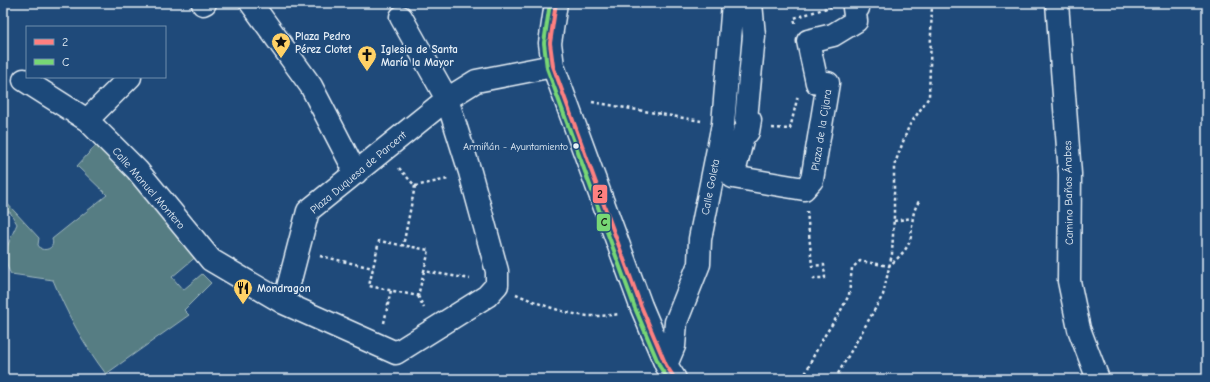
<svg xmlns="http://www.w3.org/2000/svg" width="1210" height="382" font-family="'Comic Neue',sans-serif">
  <rect width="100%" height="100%" fill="#1f4a7a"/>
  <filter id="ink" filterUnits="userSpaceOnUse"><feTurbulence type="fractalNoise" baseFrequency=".025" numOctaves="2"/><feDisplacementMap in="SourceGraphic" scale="8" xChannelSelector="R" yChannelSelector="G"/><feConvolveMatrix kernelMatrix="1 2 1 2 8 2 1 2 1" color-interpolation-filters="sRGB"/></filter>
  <g filter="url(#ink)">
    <!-- green -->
    <path fill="#567d83" stroke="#9fb7be" d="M99 142 198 255 172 277 183 290 202 274 211 283 184 310 189 315 106 374C84 345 67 314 53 280L11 274C0 256 9 242 17 224L10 212H3V199L39 238 38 245 41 249C48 251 55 247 52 239L107 195 77 166Z"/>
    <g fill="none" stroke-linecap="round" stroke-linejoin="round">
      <defs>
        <path id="minor" d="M251 3 311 86 356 173
          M556 3 550 43 553 66 641 306 666 365 675 379
          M751 3 754 36 746 119 750 120 748 132H744L733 177 804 189 812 180 828 83H817L808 41 833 35 856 21 854 8H858L856 3
          M1057 3 1070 174 1069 281 1079 329 1098 379
          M203 4 205 3
          M24 80 87 120 137 170 211 260 284 303 396 353 487 296 497 285V271L470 172 447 99 401 17
          M87 120 130 77
          M284 303 308 211 447 99 476 81 553 66
          M666 365 674 346 676 322 699 264 700 239 723 124 733 3"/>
      </defs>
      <!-- minor casing -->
      <use href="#minor" stroke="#e8f1f8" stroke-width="25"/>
      <!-- path -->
      <path stroke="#e8f1f8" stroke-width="2.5" stroke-dasharray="3 3" stroke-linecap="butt" d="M795 23 794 18 830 7 829 3
        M592 102 701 121
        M772 128 790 129 798 95
        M399 168 415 186 403 246
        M415 186 448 179
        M807 211 812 266 824 265 825 278H815L813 280
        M894 221 912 218
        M320 256 373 268
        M424 271 418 296 369 286 379 241 429 250 424 271 470 279
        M516 294C536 303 573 317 594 316 603 316 611 315 620 314
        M418 296 424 308
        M384 323 391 290
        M803 379 814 355 825 335 839 314 849 295 852 268 860 261 889 266C898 258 909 249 911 236 913 223 911 212 920 200
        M835 379 883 295 892 254 894 216V166L909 126 929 97 932 3"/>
      <!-- minor -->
      <use href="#minor" stroke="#1f4a7a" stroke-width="22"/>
      <defs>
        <path id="bus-1" d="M556 3 550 43 553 66 641 306 666 365 675 379"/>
        <path id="bus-2" d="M550 3 544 43 547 68 635 308 660 367 668 379"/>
      </defs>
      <!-- bus-1 casing -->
      <use href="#bus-1" stroke="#1f4a7a" stroke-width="7"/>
      <!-- bus-2 casing -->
      <use href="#bus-2" stroke="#1f4a7a" stroke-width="7"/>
      <!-- bus-1 -->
      <use href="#bus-1" stroke="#ff8080" stroke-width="4"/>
      <!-- bus-2 -->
      <use href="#bus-2" stroke="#77d775" stroke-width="4"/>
    </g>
  </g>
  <!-- icons -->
  <defs>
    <symbol id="sight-pin" viewBox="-11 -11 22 30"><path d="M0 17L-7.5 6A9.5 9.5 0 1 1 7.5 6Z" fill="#ffd166" stroke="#1f4a7a"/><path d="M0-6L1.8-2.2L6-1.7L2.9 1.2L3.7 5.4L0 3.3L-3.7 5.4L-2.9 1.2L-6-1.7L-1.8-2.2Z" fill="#111"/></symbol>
    <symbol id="church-pin" viewBox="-11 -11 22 30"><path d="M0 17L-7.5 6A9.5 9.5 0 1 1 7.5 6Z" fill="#ffd166" stroke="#1f4a7a"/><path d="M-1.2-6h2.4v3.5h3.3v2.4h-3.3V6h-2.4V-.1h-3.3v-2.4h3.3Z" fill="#111"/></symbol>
    <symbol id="restaurant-pin" viewBox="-11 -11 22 30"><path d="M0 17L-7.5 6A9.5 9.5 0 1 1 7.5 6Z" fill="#ffd166" stroke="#1f4a7a"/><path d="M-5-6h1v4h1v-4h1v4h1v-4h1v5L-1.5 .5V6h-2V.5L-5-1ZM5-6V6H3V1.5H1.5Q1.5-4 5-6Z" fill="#111"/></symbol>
  </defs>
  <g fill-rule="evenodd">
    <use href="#sight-pin" x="270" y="31" width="22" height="30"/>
    <use href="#church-pin" x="356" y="44" width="22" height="30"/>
    <use href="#restaurant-pin" x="232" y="277" width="22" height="30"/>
  </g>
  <!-- markers -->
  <circle fill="#e8f1f8" stroke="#1f4a7a" stroke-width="1.5" cx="576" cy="146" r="3.5"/>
  <g text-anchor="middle" stroke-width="4" stroke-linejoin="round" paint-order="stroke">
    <!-- bus labels -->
    <g font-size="10" fill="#e8f1f8" stroke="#1f4a7a" text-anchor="end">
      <text x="568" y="150">Armiñán - Ayuntamiento</text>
    </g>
    <!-- poi labels -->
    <g font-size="11" font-weight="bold" fill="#e8f1f8" stroke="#1f4a7a" text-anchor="start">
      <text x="295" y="40">Plaza Pedro<tspan x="295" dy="13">Pérez Clotet</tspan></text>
      <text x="381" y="53">Iglesia de Santa<tspan x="381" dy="13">María la Mayor</tspan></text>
      <text x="257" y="292">Mondragon</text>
    </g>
    <!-- street labels -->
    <g font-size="11" fill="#e8f1f8" stroke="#1f4a7a">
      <text transform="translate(821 130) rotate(-81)" y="4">Plaza de la Cijara</text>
      <text transform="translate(358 172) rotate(-40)" y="4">Plaza Duquesa de Parcent</text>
      <text transform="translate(710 187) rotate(-79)" y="4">Calle Goleta</text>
      <text transform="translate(149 188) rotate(49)" y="4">Calle Manuel Montero</text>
      <text transform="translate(1068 193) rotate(-91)" y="4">Camino Baños Árabes</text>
    </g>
  </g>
  <g stroke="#1f4a7a" stroke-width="1.5">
    <rect x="592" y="184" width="16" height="20" rx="4" fill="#ff8080"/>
    <rect x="596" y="213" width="15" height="19" rx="4" fill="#77d775"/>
  </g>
  <g font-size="11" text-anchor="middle" font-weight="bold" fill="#111">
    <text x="600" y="198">2</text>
    <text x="604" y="226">C</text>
  </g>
  <!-- margin -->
  <rect width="1210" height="382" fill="none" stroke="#1f4a7a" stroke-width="16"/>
  <rect x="8" y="8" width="1194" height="366" fill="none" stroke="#e8f1f8" stroke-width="1.5" filter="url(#ink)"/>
  <!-- legend -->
  <rect x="26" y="26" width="140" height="52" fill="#1f4a7a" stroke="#6f8dac"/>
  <rect x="34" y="39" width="20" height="6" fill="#ff8080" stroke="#6f8dac"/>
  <text x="62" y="46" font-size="12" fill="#e8f1f8">2</text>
  <rect x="34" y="59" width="20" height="6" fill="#77d775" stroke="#6f8dac"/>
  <text x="62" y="66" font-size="12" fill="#e8f1f8">C</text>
</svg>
